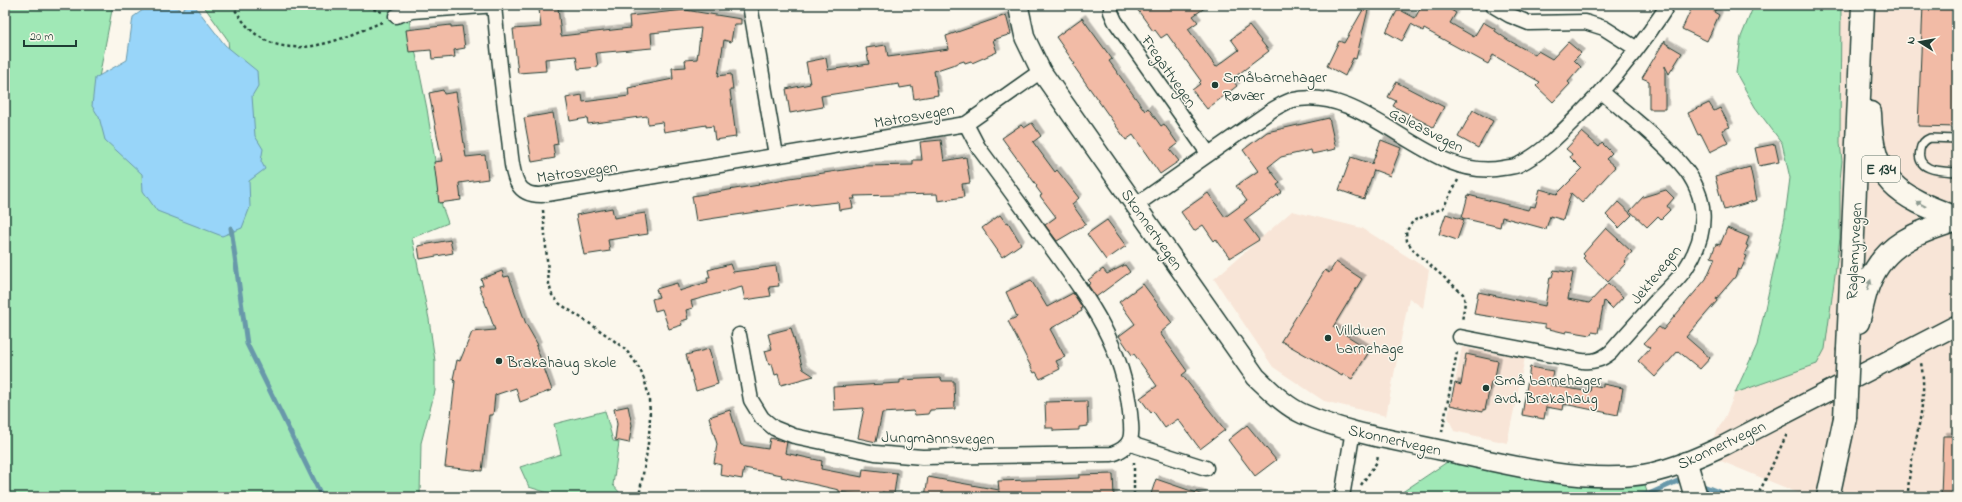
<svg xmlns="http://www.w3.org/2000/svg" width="1962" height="502" font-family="'Indie Flower',sans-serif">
  <defs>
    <filter id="shadow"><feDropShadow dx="3.5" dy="-3.5" stdDeviation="0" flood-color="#0004"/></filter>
  </defs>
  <rect width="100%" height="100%" fill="#fbf7ec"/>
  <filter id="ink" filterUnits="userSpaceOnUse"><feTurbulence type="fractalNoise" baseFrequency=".025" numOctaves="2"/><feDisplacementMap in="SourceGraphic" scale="8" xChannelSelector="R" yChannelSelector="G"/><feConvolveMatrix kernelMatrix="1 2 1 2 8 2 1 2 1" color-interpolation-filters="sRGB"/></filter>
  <g filter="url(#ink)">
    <!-- built -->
    <path fill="#f8e5d7" d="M1841 5H1957V497H1808L1704 454 1726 415 1735 393 1817 364 1840 238V180L1842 161 1840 143Z
      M1292 211 1362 228 1429 270 1423 308 1409 298 1386 416 1324 401 1273 367 1214 279Z
      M1462 347 1525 358 1507 443 1454 431 1448 417Z"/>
    <!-- green -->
    <path fill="#a0e8b6" stroke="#609275" d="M5 5H113L96 93 231 74 228 40 203 5H406L427 109 442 206 448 223 412 238 429 319 435 361V391L421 443 420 497H5Z
      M1754 5H1841L1840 143 1842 161 1840 180V238L1825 349 1817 364 1735 393 1757 345 1785 217 1790 178 1782 143 1755 107 1736 73 1741 37Z
      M605 411 613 441 619 442 613 485 620 493 617 497H561L529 487 520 467 561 454 554 424Z
      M1462 452 1643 475 1648 497H1395Z"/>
    <!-- water -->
    <path fill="#98d5f9" stroke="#6898aa" d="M150 5H171L181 10 188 5H194L225 45 257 71 258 86 252 96 255 136 263 149 261 161 265 169 249 181 250 207 242 228 222 236 157 211 143 191 142 174 105 140 99 117 92 106 95 78 127 60 133 17Z"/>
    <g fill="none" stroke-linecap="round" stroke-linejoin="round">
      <!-- stream -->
      <path stroke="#6898aa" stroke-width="5" d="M231 228 247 344 322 497
        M1698 484 1732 497
        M1623 497 1649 494 1680 480H1685"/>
    </g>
    <!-- building -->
    <path fill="#f2bba6" stroke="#1f3d34" filter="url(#shadow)" d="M1134 5H1209L1193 16 1198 22 1188 29 1216 67 1239 50 1231 39 1249 26 1269 51 1232 79 1237 86 1207 109 1192 90 1200 84 1199 83 1201 81 1167 34 1161 38 1155 30 1153 31Z
      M1422 5H1449L1451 10 1456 13 1450 23 1474 37 1483 22 1495 29V31L1508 40 1535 55 1538 51 1552 59 1568 42 1581 53 1574 60 1581 67 1568 82 1570 84 1553 102 1536 86 1540 82 1493 55 1488 64 1424 29 1423 31 1411 24 1402 41 1386 32 1397 11H1402L1415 18Z
      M1693 5H1718L1714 12 1719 15 1707 41 1682 29Z
      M1923 5H1957V127L1918 126Z
      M558 7 561 36 630 28 629 16 666 12 685 10 741 19V24H734L731 42 724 40 718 76 731 74 733 90H730L736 137 715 140 713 126 706 127V125L664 132 662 122 648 124 647 116 588 124 587 118 570 121 566 98 582 95 583 102 629 96 628 88 673 79 672 68 686 67 685 60 697 59 701 28 651 33 652 48 596 53 598 67 578 69 576 56 545 59 546 71 518 73 513 29 541 27 539 9Z
      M1364 8 1368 10 1356 59 1353 58 1345 76 1327 66 1339 41 1344 43Z
      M1006 15 1011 34 993 40 997 52 972 63 971 61 965 63 964 61 934 71 938 95 914 99 912 86 900 88 899 84 821 96 823 107 790 113 786 89 810 84 806 62 826 58 828 70 869 64 866 48 886 45 888 57 949 49 946 36Z
      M1082 18 1112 59 1109 61 1145 111 1148 108 1161 126 1164 124 1178 144 1170 150 1179 161 1160 174 1133 135 1126 140 1073 65 1075 64 1056 37Z
      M451 25V27L462 26 465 48 454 50 455 57 432 59 431 50 409 52 406 30Z
      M1665 40V43L1682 53 1669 74 1665 66V109H1649V81L1642 78Z
      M1396 82 1444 107 1433 127 1393 106 1396 101 1388 97Z
      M443 90 444 94 456 92 466 157 485 155 488 179 459 183 461 200 439 203 434 162 442 161 429 93Z
      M1709 103 1714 111 1720 108 1730 127 1722 130 1728 143 1710 152 1701 134 1698 135 1688 113Z
      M1473 110 1493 121 1478 148 1458 137Z
      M553 113 558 144 553 145 555 158 532 162 524 118Z
      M1329 118 1336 149 1312 154 1311 150 1281 157 1268 167 1280 183 1277 185 1282 192 1244 220 1259 240 1230 258 1216 239 1214 241 1203 225 1194 231 1181 212 1208 193 1225 217 1247 201 1236 186 1258 171 1243 150 1267 132Z
      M1032 123 1041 136 1033 142 1055 172 1057 170 1079 198 1072 204 1086 224 1057 241 1045 225 1056 217 1040 196 1042 195 1036 187 1037 186 1002 138 1021 125 1024 128Z
      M1582 132 1599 147 1602 143 1612 153 1606 159 1615 167 1582 203 1571 193 1563 220 1550 216 1546 229 1502 217 1500 227 1462 218 1468 195 1528 210 1530 206 1535 207 1540 189 1557 194 1582 169 1570 157 1572 154 1566 149Z
      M941 140 944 161 966 157 970 183 962 184 964 197 938 201 937 194 854 196 855 199H851L853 208 839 210 838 202 810 205 809 204 696 221 692 196 759 185 758 184 790 178 864 167V166L913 165V160H922L920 142Z
      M1381 140 1401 148 1390 176 1374 170 1364 199 1339 190 1351 157 1372 164Z
      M1775 144 1779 162 1759 166 1755 148Z
      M1750 167 1757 200 1724 210 1715 177Z
      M1666 190 1674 198 1667 206 1670 210 1661 219 1658 216 1647 227 1630 211 1643 197Z
      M1618 202 1632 215 1619 228 1606 215Z
      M612 208 614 218 645 213 648 234 608 240 610 251 584 255 576 215Z
      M1446 214 1464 220 1457 240 1439 234Z
      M1000 215 1006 223 1008 222 1021 244 1002 257 982 228Z
      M1107 220 1126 246 1106 260 1087 234Z
      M1606 228 1632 252 1624 261 1626 263 1608 282 1583 258 1585 256 1583 254Z
      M1727 228 1749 237 1746 245 1748 246 1744 255 1747 256 1741 270 1738 269 1735 277 1716 299 1717 301 1686 337 1710 358 1700 369 1678 351 1655 377 1638 361 1650 348 1644 343 1659 327 1663 330 1706 279 1715 258 1711 257 1716 244 1720 245Z
      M450 240 453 253 420 259 418 246Z
      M1336 262 1362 279 1333 327 1370 350 1352 379 1343 374 1342 376 1281 341 1325 270 1329 273Z
      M730 264 733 272 776 266 779 286 769 287 771 296 745 300 742 287 691 301 693 308 686 310 688 319 681 321 682 325 669 329 662 309 655 311 652 299 659 297 656 289 677 283 679 291 708 282 707 278H710L708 270Z
      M1125 265 1130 272 1096 297 1088 285 1091 283 1088 280 1103 269 1107 274Z
      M1554 270 1573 273 1568 299 1589 303 1608 283 1623 297 1612 309 1604 301 1598 333 1592 332 1591 335 1567 331 1566 333 1545 328V325L1474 314 1478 292 1545 306 1550 277H1552Z
      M502 271 504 277 509 276 526 324 538 345 536 346 552 390 520 402 516 388 495 395 493 415H489L482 471 445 467 455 381 453 379 457 360 460 361 472 332 495 330 479 286 483 285 481 279Z
      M1031 280 1047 307 1073 293 1082 307 1081 308 1082 311 1050 329 1065 357 1056 361 1060 369 1040 379 1036 372 1034 373 1008 321 1017 317 1006 292Z
      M1143 284 1172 323 1160 333 1187 371 1182 375 1225 430 1200 449 1178 419 1165 428 1153 411 1151 413 1140 398 1157 386 1134 354 1132 355 1119 336 1135 324 1119 302Z
      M791 328 803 369 814 376 781 385 778 374 775 375 772 364 769 365 765 351 772 349 768 334Z
      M709 349 718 384 696 391 686 355Z
      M1466 354 1498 361 1494 382H1491L1485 410 1483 409V412L1450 405 1455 383 1461 385Z
      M1530 367 1553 371 1550 385 1590 392 1591 385 1603 387V384L1623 388 1618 415 1564 404 1563 410 1546 407 1544 419 1522 415Z
      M941 378 942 381H954L955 409 930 410 928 414 915 415 914 411 882 413 876 442 858 438 864 408 834 410 833 387 900 383V380Z
      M1087 401 1088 426 1079 427V430L1053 431V428H1046L1045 402Z
      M628 406 632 425 629 443 615 440 617 424 614 409Z
      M730 410 741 445 768 449 770 438 787 442 785 453 822 461 821 469 862 477 863 469 897 473 894 494 882 492V497H859L860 495 839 492V490L781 477 782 475 744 468 742 479 720 475 721 465 714 463 717 444 709 417Z
      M1247 425 1276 460 1255 476 1228 440Z
      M1943 436H1957V497H1941Z
      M1113 474 1114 497H999V491L998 497H925L928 477 999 490 998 481 1061 479 1079 478V475Z
      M1156 479 1203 495 1202 497H1150Z"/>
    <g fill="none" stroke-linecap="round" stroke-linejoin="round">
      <defs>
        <path id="lane" d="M1957 139 1930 138C1925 140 1921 144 1920 150 1915 172 1943 171 1957 172"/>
        <path id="street" d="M494 5C498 50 503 95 509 139 511 153 511 172 518 184 523 193 531 195 541 195L966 124 1041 71
          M750 5 776 155
          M1111 5V12L1115 21 1208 153
          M1492 5 1509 15 1529 23 1585 22 1604 28 1637 49
          M396 16 412 11 497 5
          M1136 205 1272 110C1278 107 1286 101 1293 100 1369 84 1427 183 1503 168 1508 167 1514 167 1518 165 1544 152 1563 131 1583 111 1608 86 1630 59 1651 30 1656 22 1663 14 1667 5
          M739 335 751 400 762 418 774 428 794 436 875 453 922 457 1112 454C1135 446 1132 434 1130 413 1123 344 1087 297 1048 243 1025 211 1002 179 978 147L966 124
          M1460 337 1582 361C1594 362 1601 360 1611 352 1626 334 1642 317 1658 299 1667 289 1679 279 1686 268 1709 233 1709 196 1681 164 1658 137 1628 115 1602 92
          M1130 441 1137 446 1206 468
          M1342 497 1353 430"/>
        <path id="secondary" d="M1018 5 1025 38 1041 71 1256 377C1270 390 1285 406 1303 414 1346 433 1395 440 1440 450 1503 463 1566 481 1631 476 1662 474 1697 458 1725 445L1957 325"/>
        <path id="highway" d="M1870 113C1872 182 1897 196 1957 218
          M1858 322C1862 309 1864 295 1869 283 1885 243 1918 232 1957 220
          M1848 349 1863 5
          M1686 463 1696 497
          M1828 497 1845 418"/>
      </defs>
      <!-- lane casing -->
      <use href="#lane" stroke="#1f3d34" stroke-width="10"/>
      <!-- street casing -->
      <use href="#street" stroke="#1f3d34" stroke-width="17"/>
      <!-- secondary casing -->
      <use href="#secondary" stroke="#1f3d34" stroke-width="22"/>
      <!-- highway casing -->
      <use href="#highway" stroke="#1f3d34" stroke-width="25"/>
      <!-- path -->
      <path stroke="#1f3d34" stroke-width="2.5" stroke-dasharray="3 3" stroke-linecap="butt" d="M232 5C239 16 247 28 257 35 295 62 345 38 382 22
        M362 5 382 12
        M1458 180 1443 208 1413 221 1406 232 1407 241 1414 251 1463 294 1465 302 1462 321
        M543 210 549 284 552 295 560 304C581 318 602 331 621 346 666 385 647 447 639 497
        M1442 432 1457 352
        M1134 462V497
        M1361 485 1377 462 1378 455
        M1757 497 1787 434
        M1908 497C1908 452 1930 409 1921 363"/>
      <!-- lane -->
      <use href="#lane" stroke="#fbf7ec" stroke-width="7"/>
      <!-- street -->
      <use href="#street" stroke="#fbf7ec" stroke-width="14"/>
      <!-- secondary -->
      <use href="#secondary" stroke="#fbf7ec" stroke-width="19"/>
      <!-- highway -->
      <use href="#highway" stroke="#fbf7ec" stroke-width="22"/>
      <defs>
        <path id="highway-bridge" d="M1845 418 1848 349"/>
      </defs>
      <!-- highway-bridge casing -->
      <use href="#highway-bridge" stroke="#1f3d34" stroke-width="25" stroke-linecap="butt"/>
      <!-- highway-bridge -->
      <use href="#highway-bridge" stroke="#fbf7ec" stroke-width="22"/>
    </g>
    <!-- one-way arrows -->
    <defs><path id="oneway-solid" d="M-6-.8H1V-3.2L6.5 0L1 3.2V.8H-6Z"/></defs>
    <g fill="#8d9a90">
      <use href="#oneway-solid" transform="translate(1921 204) rotate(-152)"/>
      <use href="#oneway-solid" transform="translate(1869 285) rotate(-71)"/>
    </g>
  </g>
  <!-- markers -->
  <g fill="#1f3d34" stroke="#fbf7ec" stroke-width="1.5">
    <circle cx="1215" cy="85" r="4"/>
    <circle cx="1328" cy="338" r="4"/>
    <circle cx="499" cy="361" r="4"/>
    <circle cx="1486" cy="388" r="4"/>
  </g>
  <g text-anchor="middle" stroke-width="3" stroke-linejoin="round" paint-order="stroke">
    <!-- shield labels -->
    <rect fill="#fbf7ec" stroke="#61756b" stroke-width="1" x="1862" y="156" width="38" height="26" rx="3"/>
    <g font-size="15" font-weight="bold" fill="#1f3d34">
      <text x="1881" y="174">E 134</text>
    </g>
    <!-- street labels -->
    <g font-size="16" fill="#1f3d34" stroke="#fbf7ec">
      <text transform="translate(1170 71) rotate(55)" y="6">Fregattvegen</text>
      <text transform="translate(914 115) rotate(-10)" y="6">Matrosvegen</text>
      <text transform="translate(1427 129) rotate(27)" y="6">Galeasvegen</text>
      <text transform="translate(577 171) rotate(-8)" y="6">Matrosvegen</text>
      <text transform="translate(1153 229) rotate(55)" y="6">Skonnertvegen</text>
      <text transform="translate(1853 251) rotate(-87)" y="6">Raglamyrvegen</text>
      <text transform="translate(1655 274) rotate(-51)" y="6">Jektevegen</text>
      <text transform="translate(938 437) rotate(1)" y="6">Jungmannsvegen</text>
      <text transform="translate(1395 439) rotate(13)" y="6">Skonnertvegen</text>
      <text transform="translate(1721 444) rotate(-25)" y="6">Skonnertvegen</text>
    </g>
    <!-- poi labels -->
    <g font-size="16" fill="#1f3d34" stroke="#fbf7ec" text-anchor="start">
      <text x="1223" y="82">Småbarnehager<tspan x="1223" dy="18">Røvær</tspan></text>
      <text x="1336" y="335">Villduen<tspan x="1336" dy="18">barnehage</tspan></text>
      <text x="507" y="367">Brakahaug skole</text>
      <text x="1494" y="385">Små barnehager<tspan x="1494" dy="18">avd. Brakahaug</tspan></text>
    </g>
  </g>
  <!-- margin -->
  <rect width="1962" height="502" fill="none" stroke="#fbf7ec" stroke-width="20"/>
  <rect x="10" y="10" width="1942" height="482" fill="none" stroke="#1f3d34" stroke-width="1.5" filter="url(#ink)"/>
  <!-- north arrow -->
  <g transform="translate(1920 42) rotate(281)" stroke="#fbf7ec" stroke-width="3" paint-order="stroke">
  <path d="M0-3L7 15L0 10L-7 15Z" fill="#1f3d34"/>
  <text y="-6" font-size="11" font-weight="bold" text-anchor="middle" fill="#1f3d34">N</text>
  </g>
  <!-- scale -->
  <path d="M24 40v6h52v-6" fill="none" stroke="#1f3d34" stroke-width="2"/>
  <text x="30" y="40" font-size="12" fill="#1f3d34" stroke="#fbf7ec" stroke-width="3" paint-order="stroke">20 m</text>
</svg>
